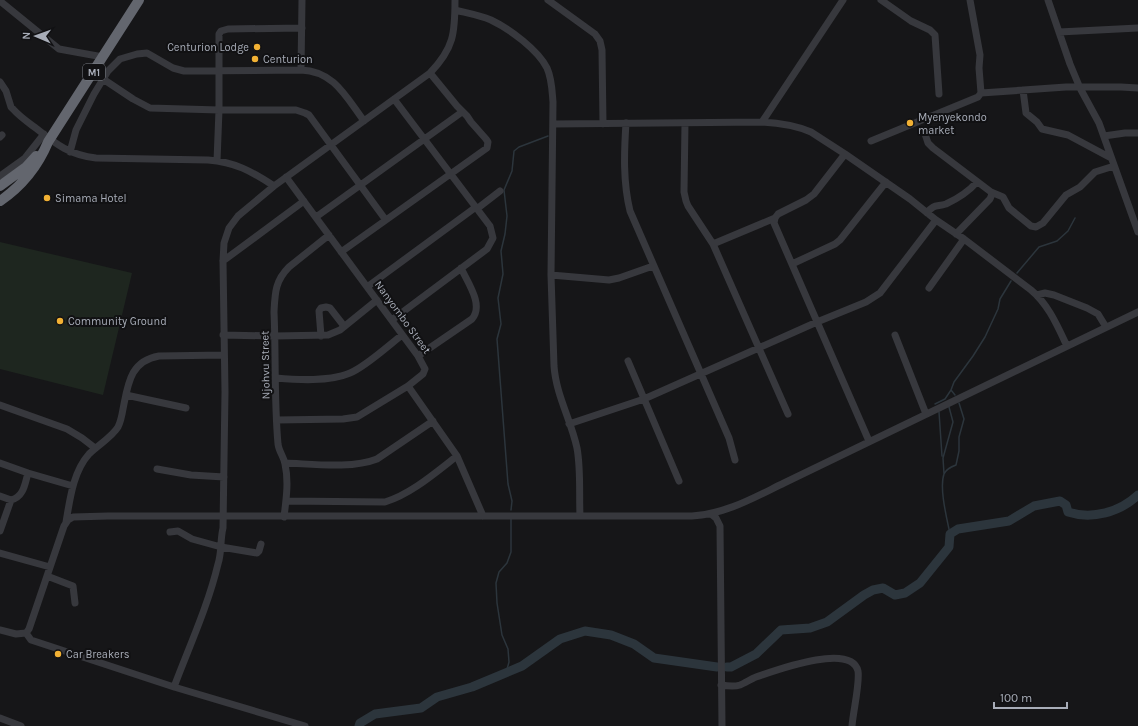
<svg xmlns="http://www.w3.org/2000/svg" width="1138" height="726" font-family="Karla,sans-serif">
  <rect width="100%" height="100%" fill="#161618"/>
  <!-- green -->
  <path fill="#1e261f" d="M0 242 132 273 103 395 0 369Z"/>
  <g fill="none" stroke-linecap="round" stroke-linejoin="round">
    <!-- stream -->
    <path stroke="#2c353c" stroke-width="1.5" d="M1017 273 1039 247 1057 241 1068 231 1075 218
      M955 395 951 390 954 382 973 356 985 337 998 309 1000 299 1011 281
      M935 404 945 399 951 390
      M939 412 942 456
      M944 474 943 458 953 422 949 407
      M511 510 512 501 508 484 497 339 501 324 498 298 503 274 501 251 505 234 507 216 504 190 512 171 514 151 519 147 548 136
      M950 534C947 519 939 488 944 474 946 469 951 467 956 465L959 451V437L964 419 959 403
      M506 673 509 662 508 649 502 635 497 603 496 583 499 572 507 563 511 552V519"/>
    <!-- river -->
    <path stroke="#2c353c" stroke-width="9" d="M727 667H731L756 654 781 630 810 628 827 622 864 595 873 590 883 588 895 595 905 593 920 583 949 547 950 534 958 529 1009 521 1034 506 1060 501 1066 505 1068 512C1092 520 1120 512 1138 495
      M359 726 360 723 375 714 421 708 437 697 472 687 522 666 560 639 585 631 611 635 634 644 654 658 717 667"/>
    <!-- minor -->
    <path stroke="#37383d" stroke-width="7" d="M548 0 595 34 600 41 602 50 603 124
      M881 0 911 21 930 30 935 35 939 94
      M1048 0 1070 64 1080 88 1099 123 1138 232
      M0 1 59 49 103 57
      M455 10C467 13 479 15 491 20 510 29 538 50 547 68 552 79 552 91 553 102L551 275 554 366C556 395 571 420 577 448 581 470 579 494 580 516
      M1059 32 1138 28
      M301 70 302 0
      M103 79 133 99 150 108 219 110H296L305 113 309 115 385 219
      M0 82 6 91 11 107 13 109C20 117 29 123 37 129 57 145 70 155 96 158L208 160C235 162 251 171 274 186
      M1023 90 1026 113 1037 122 1042 129 1068 135 1111 158
      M981 93 1066 87H1121L1138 88
      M762 122 843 0
      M626 123C624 153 623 182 630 211L729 438 735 460
      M685 123 684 192 686 201 688 206 713 244 788 414
      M553 124 762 122C780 123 795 125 811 132L845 154 910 199 936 220 964 239 1031 290C1048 304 1057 325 1067 346
      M925 134 928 143 933 148 991 192 992 194 990 199 956 234
      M1104 136 1125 133H1138
      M0 137 2 135
      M871 141 978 97 981 93 979 68 980 55 970 0
      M70 152 76 130 94 94 108 71 120 59 137 54 147 53 173 68 184 71 301 70C334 71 346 97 364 121
      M845 154 814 194 806 200 778 214 775 218 774 223 869 441
      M217 161 219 110V34L221 31 228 29 302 28
      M0 176 25 158 44 134
      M991 192 1003 197 1009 208 1031 226 1036 227 1043 223 1066 195 1080 187 1095 172 1114 166
      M478 208 500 191
      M927 213C934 204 936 207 946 204 957 199 969 191 977 182
      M316 217 462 112
      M713 244 775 218
      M341 252 487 148 488 142 486 139 471 122 467 116 457 106 430 73
      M223 261 304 201
      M792 264 835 244 840 240 886 182
      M551 275 609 280 619 278 653 266
      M367 287 476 207
      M929 288 964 239
      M1037 295 1045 293 1054 295 1087 308 1098 314 1106 327
      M392 320 487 249 493 238 490 226 394 99
      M223 335 275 336 328 335 340 330 377 300
      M895 335 926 414
      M321 336 319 311 321 308 326 307 330 308 344 326
      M418 356 472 319C484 305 468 283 461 268
      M628 361 679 481
      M276 378C298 380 329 382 350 373 365 367 388 346 402 335
      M408 386 457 456 483 516
      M126 395 186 408
      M0 405 67 429 82 438 95 448
      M277 420 343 419 357 417 408 386 423 374 425 369 418 356 286 177
      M569 424 644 399 817 322 866 302 880 293 936 220
      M0 463 28 473 73 486
      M285 463C313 464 352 469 377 459L433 421
      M157 469 191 475 224 477
      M0 496 11 500C24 497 25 483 28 473
      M286 501 385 502C411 494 435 473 457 456
      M711 514 716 518 720 526 722 726
      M284 517C286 500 289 482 285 464 284 457 279 452 278 444 274 400 276 356 274 312 275 293 275 281 289 267L329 235
      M66 522C70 499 73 472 89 454 98 445 112 437 118 427 121 421 122 415 123 409 128 384 130 361 159 356L224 355
      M0 531 11 500
      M170 532 178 531 192 539 221 547 257 553 259 551 261 544
      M0 553 50 567
      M47 576 73 586 75 603
      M0 630 16 634 26 633
      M26 633 29 629 64 526 68 520 73 517 108 516H692C726 514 755 497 784 483L1138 312
      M26 633 31 640 174 687 305 726
      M721 685C727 686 734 687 740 685 745 683 751 679 756 677 774 671 851 642 858 671 860 683 853 712 852 726
      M174 687C189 647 208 606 218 564 222 552 220 540 223 528L225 392 223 261 224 243 229 228 238 216 274 186 430 73C454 48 455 33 455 0
      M0 718 21 726"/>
    <!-- highway -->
    <path stroke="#63666e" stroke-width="10" d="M0 186 26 167 36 156
      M0 201C22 186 38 166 48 142L139 0"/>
  </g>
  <!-- markers -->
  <g fill="#f2b134" stroke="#111113" stroke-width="1.5">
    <circle cx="257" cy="47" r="4"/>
    <circle cx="255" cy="59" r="4"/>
    <circle cx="910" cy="123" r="4"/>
    <circle cx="47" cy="198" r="4"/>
    <circle cx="60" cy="321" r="4"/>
    <circle cx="58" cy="654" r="4"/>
  </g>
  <g text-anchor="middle" stroke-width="4" stroke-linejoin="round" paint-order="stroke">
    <!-- shield labels -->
    <rect fill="#111113" stroke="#7b7e86" stroke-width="1" x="83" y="64" width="22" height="16" rx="3"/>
    <g font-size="10" font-weight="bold" fill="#a8adb8">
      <text x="94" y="76">M1</text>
    </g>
    <!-- poi labels -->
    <g font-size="11" fill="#a8adb8" stroke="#111113" text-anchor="start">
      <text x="249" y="51" text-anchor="end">Centurion Lodge</text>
      <text x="263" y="63">Centurion</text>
      <text x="918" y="121">Myenyekondo<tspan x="918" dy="13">market</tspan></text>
      <text x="55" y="202">Simama Hotel</text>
      <text x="68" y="325">Community Ground</text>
      <text x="66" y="658">Car Breakers</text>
    </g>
    <!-- street labels -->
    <g font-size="11" fill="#a8adb8" stroke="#111113">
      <text transform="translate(403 317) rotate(54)" y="4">Nanyombo Street</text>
      <text transform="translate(265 365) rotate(-91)" y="4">Njohvu Street</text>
    </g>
  </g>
  <!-- north arrow -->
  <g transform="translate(36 36) rotate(272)" stroke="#111113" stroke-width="3" paint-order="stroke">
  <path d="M0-3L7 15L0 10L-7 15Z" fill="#a8adb8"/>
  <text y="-6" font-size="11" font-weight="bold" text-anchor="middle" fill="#a8adb8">N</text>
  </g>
  <!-- scale -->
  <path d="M994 702v6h73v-6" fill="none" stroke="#a8adb8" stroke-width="2"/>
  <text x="1000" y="702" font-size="12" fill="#a8adb8" stroke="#111113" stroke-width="3" paint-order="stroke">100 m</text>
</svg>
